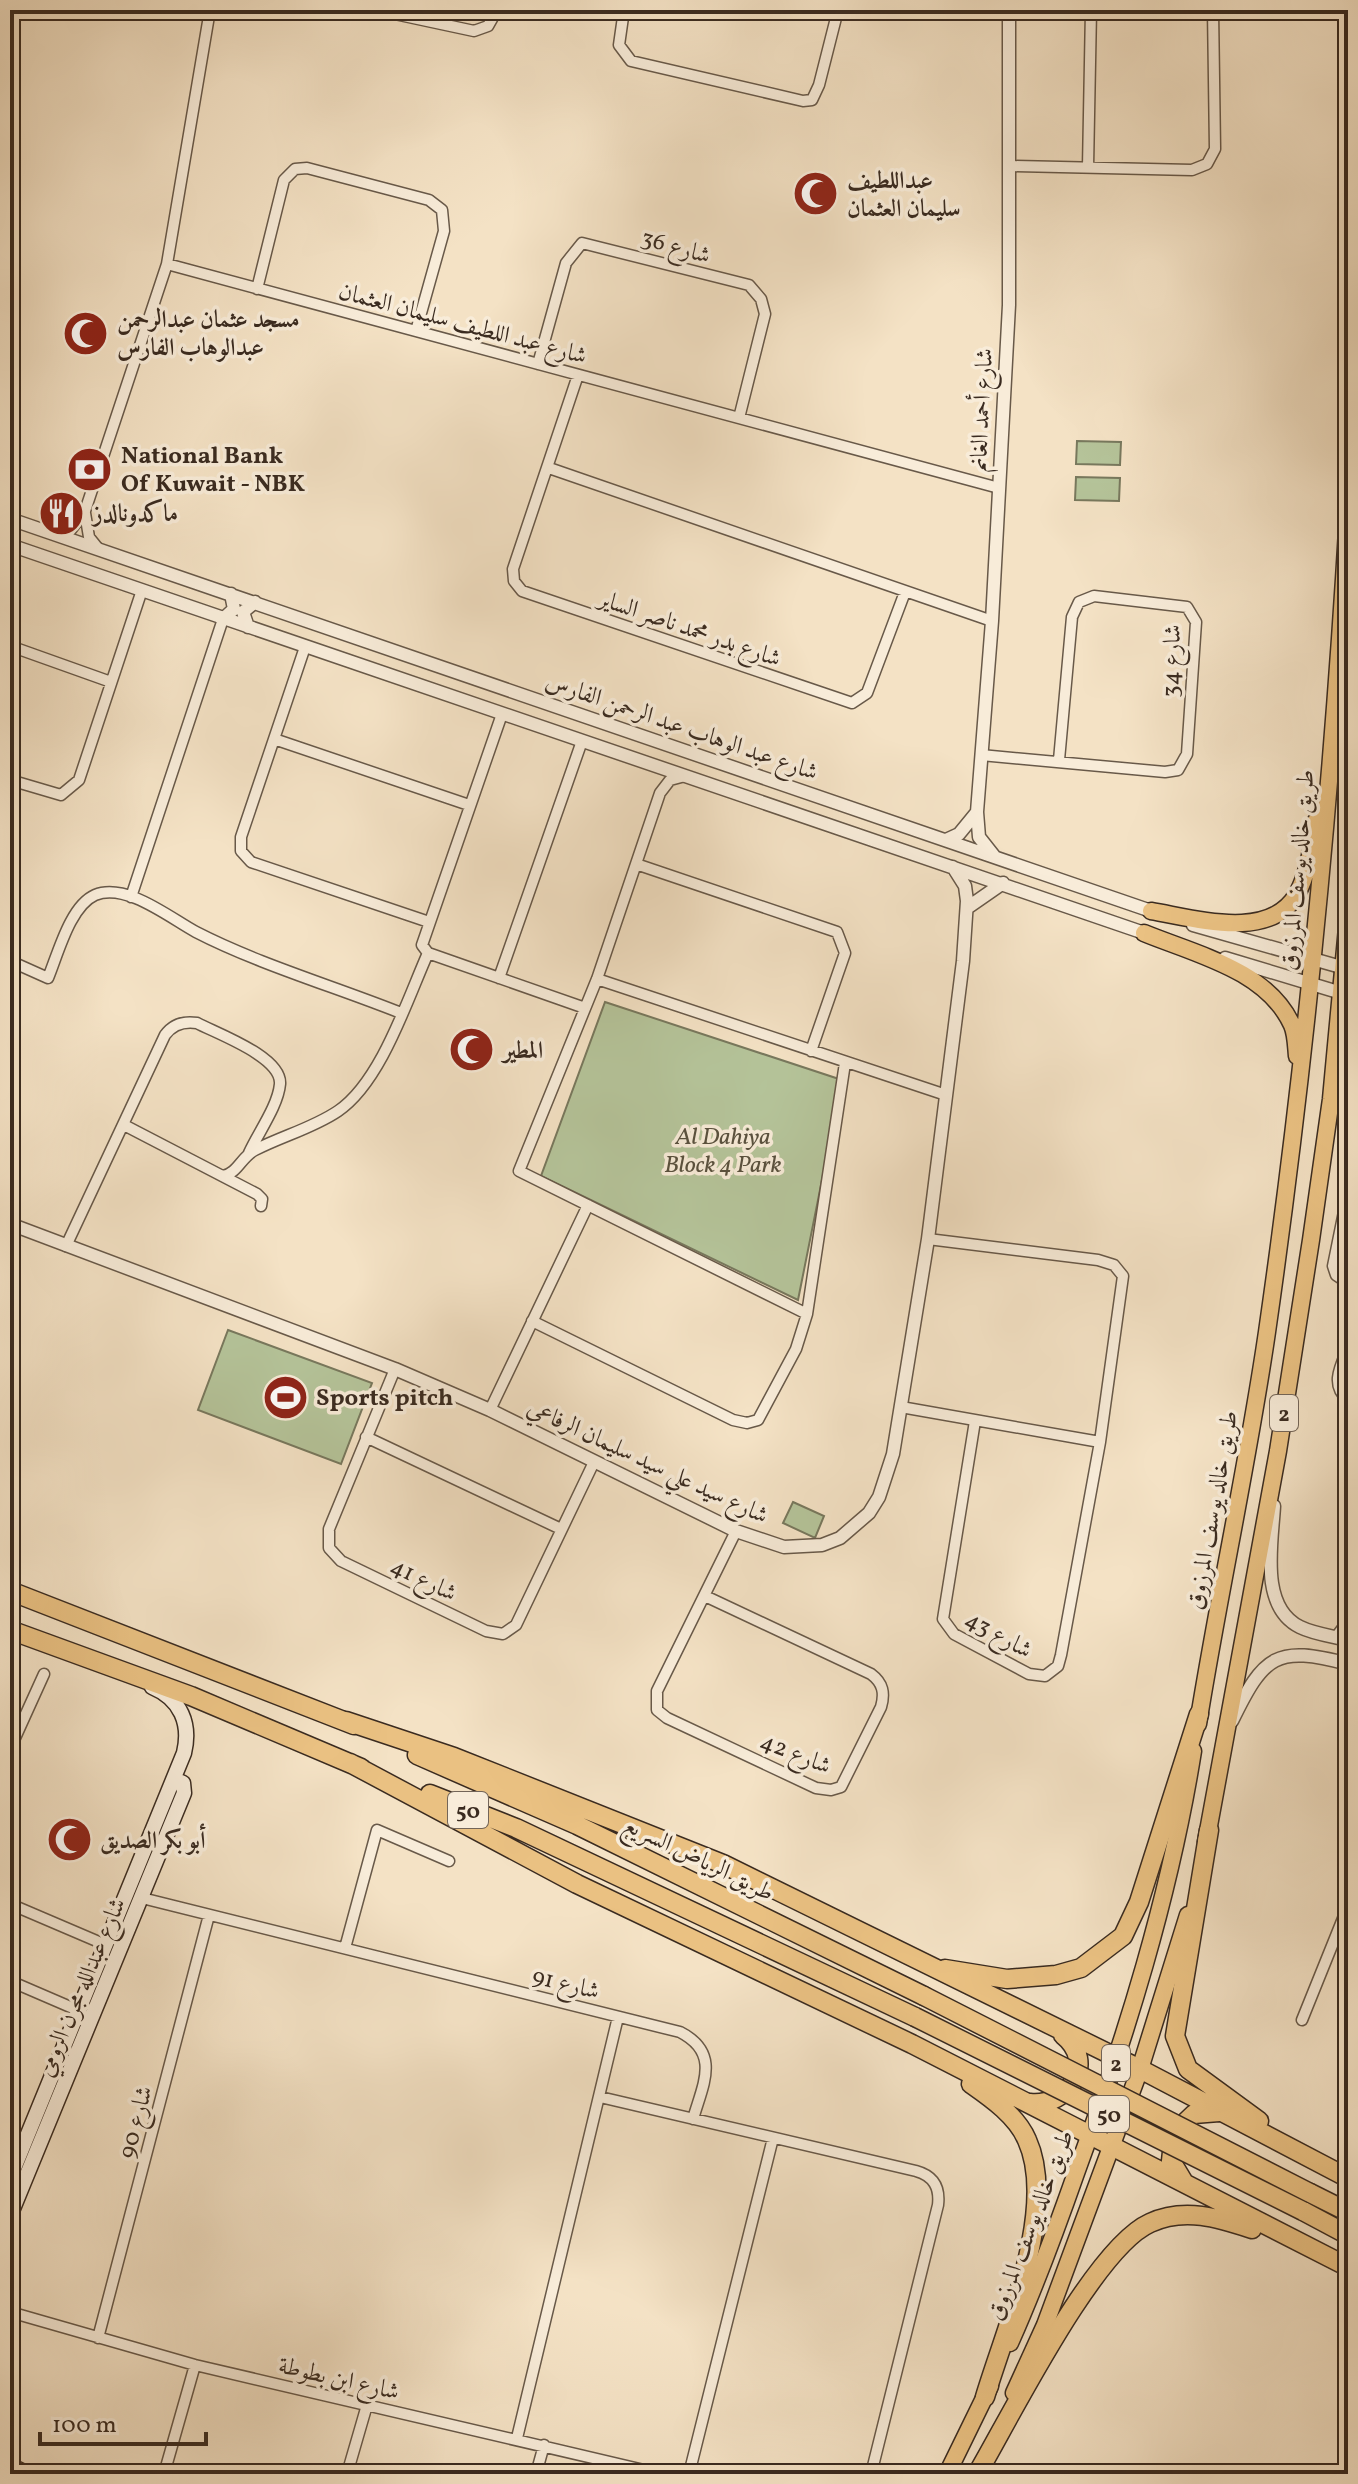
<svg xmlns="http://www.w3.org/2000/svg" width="1358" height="2484" font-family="Vollkorn,Amiri,serif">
  <rect width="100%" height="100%" fill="#f4e2c5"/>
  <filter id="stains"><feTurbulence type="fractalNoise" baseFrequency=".0025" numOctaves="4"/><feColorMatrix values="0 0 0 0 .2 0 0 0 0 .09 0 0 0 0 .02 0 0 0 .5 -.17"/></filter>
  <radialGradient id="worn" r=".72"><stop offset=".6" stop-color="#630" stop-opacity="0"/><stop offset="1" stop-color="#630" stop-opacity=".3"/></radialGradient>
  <!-- green -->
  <path fill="#b5c49a" stroke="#78785d" stroke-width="2" d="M1077 441 1121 442 1120 465 1076 464Z
    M1076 477 1120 478 1119 501 1075 500Z
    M605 1002 842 1080 798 1300 541 1176Z
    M228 1330 372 1383 341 1464 198 1410Z
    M793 1502 824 1516 815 1538 783 1523Z"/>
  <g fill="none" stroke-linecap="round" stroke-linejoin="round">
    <defs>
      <path id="minor" d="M376 10 474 31 488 26 497 10
        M624 10 619 45 631 61 803 101 812 100 819 85 838 10
        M989 10 1009 14
        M1011 166 1192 170 1207 164 1215 149 1213 10
        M1088 167 1091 10
        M167 264 999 488
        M257 289 284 180 295 169 307 168 429 200 442 210 444 231 416 331
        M538 364 566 263 582 243 749 285 761 299 765 314 739 418
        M578 375 513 569 514 581 522 591 852 703 867 693 905 592
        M549 468 992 621
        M85 513 89 537 97 547
        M58 535 70 531 85 511 167 264 210 10
        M10 646 111 682
        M305 647 241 837V851L251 862 429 922
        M274 739 469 805
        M981 755 1165 772 1178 770 1187 754 1196 622 1187 607 1094 596 1079 602 1072 617 1059 760
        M685 776 670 780 660 793 597 979 519 1171 807 1314
        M10 780 61 795 79 780 142 590
        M636 864 837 932 845 953 811 1051
        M131 897 223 619
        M428 953 422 945 502 714
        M428 953 585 1008
        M10 961 48 978C58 954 70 906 95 895 126 882 170 918 196 932 258 964 336 987 401 1013
        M499 978 582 741
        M597 979 946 1095
        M124 1125 257 1194 262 1199 261 1206
        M223 1176C238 1173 241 1157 255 1150 282 1136 313 1128 338 1111 381 1082 407 1000 428 953
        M1348 1192 1333 1266 1336 1275 1348 1283
        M928 1239 1098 1260 1114 1265 1123 1276 1100 1442 1061 1655 1058 1666 1045 1676 1029 1674 954 1634 943 1619 975 1421
        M66 1246 165 1035C173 1024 184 1021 197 1023 218 1034 282 1057 280 1084 278 1106 258 1133 249 1153
        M532 1321 733 1420 747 1423 758 1420 796 1349 807 1314 845 1063
        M1348 1348C1340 1367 1330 1385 1348 1400
        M395 1369 329 1529V1548L341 1561 486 1631 503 1634 516 1625 594 1462
        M901 1407 1100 1442
        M490 1410 588 1205
        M366 1437 561 1529
        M705 1596 871 1674C883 1683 885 1693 881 1707L841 1787 831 1790 816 1788 667 1718 657 1710V1691L736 1531
        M1336 1637 1348 1621
        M10 1749 44 1674
        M142 1898 680 2032C721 2053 703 2084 693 2119
        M10 1904 106 1945
        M345 1948 377 1830 449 1861
        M10 1981 82 2012
        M1302 2020 1348 1906
        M600 2097 916 2171C934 2176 940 2188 938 2205L871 2474
        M10 2312 195 2365 661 2474
        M98 2338 209 1915
        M517 2438 618 2017
        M164 2474 195 2365
        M347 2474 367 2405
        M536 2474 544 2445
        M689 2474 773 2138"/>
      <path id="tertiary" d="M10 519 1157 913
        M10 545 1150 935
        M223 619 234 609 231 594
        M248 627 243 612 255 602
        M946 840 959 834 977 812
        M994 856 979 837 977 812 992 621 1009 305V10
        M967 908 1003 883
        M1193 925 1348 969
        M1225 958 1348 995
        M10 1224 395 1369 490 1410 736 1531 784 1547 822 1545 840 1538 869 1513 879 1497 893 1454 928 1239 963 961 967 901 965 886 953 867
        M1274 1506C1272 1543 1259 1607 1300 1627 1314 1634 1332 1636 1348 1640
        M1232 1721C1264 1655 1276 1645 1348 1664"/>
      <path id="secondary" d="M10 2178 184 1753C191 1724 181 1699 152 1687
        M10 2216 184 1793 183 1783 174 1779
        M10 2465 28 2474"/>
      <path id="primary" d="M1151 911C1194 918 1270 942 1297 894 1309 872 1312 844 1316 821
        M1144 933C1195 954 1267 970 1292 1025 1296 1034 1296 1046 1297 1056
        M1198 1724C1219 1593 1248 1463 1267 1332 1306 1060 1332 788 1348 514
        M1206 1842 1278 1451 1311 1240 1331 1099 1348 917
        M1010 2343C1035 2287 1056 2230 1076 2173 1126 2037 1170 1895 1193 1751
        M1014 2393 1045 2325 1140 2069 1188 1915
        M947 2474 990 2386"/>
      <path id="motorway" d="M10 1591 354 1725
        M10 1630 191 1696 361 1768
        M346 1721 454 1757 723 1864 1140 2069 1348 2178
        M417 1755 577 1825 924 1996
        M350 1763 577 1884 912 2044 1348 2267
        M430 1794 516 1828 915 2017
        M1209 1830 1175 2036 1188 2069 1259 2121
        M945 1969 1007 1979 1056 1975 1081 1968 1123 1936 1139 1902 1199 1714
        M971 2084C991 2098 1017 2116 1027 2140 1058 2208 1006 2327 985 2397
        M1030 2103C1068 2107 1098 2063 1063 2035
        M1183 2181 1171 2161 1174 2133 1194 2114 1219 2112
        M1310 2193 1348 2212
        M1303 2211 1348 2235
        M977 2474C1011 2416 1094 2248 1150 2223 1184 2207 1219 2218 1252 2229"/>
    </defs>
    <!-- minor casing -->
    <use href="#minor" stroke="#685949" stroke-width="13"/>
    <!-- tertiary casing -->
    <use href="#tertiary" stroke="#685949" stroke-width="15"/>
    <!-- secondary casing -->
    <use href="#secondary" stroke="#3a2b20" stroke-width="17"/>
    <!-- primary casing -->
    <use href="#primary" stroke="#3a2b20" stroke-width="19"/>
    <!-- motorway casing -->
    <use href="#motorway" stroke="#3a2b20" stroke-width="21"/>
    <!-- minor -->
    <use href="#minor" stroke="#f8ecd9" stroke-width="10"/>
    <!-- tertiary -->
    <use href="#tertiary" stroke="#f8ecd9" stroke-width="12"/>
    <!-- secondary -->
    <use href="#secondary" stroke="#f8ecd9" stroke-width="14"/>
    <!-- primary -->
    <use href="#primary" stroke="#eac182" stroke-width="16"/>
    <!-- motorway -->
    <use href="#motorway" stroke="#eac182" stroke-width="18"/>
    <defs>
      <path id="motorway-bridge" d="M924 1996 1310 2193
        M915 2017 1303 2211"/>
    </defs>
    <!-- motorway-bridge casing -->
    <use href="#motorway-bridge" stroke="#3a2b20" stroke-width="21" stroke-linecap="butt"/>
    <!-- motorway-bridge -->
    <use href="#motorway-bridge" stroke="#eac182" stroke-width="18"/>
  </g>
  <!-- icons -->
  <defs>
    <symbol id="mosque-disc" viewBox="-11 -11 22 22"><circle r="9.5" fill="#8f2418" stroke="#f8ecd9"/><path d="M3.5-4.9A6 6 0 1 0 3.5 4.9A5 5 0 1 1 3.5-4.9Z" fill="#fff"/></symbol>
    <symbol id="bank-disc" viewBox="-11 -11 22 22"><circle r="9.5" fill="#8f2418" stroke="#f8ecd9"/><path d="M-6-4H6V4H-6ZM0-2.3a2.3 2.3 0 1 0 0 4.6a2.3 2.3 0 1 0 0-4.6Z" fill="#fff"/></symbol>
    <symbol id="restaurant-disc" viewBox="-11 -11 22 22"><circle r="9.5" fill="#8f2418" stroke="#f8ecd9"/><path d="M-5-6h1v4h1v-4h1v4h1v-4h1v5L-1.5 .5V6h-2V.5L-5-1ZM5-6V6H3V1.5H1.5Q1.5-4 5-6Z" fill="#fff"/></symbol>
    <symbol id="stadium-disc" viewBox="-11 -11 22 22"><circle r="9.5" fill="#8f2418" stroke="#f8ecd9"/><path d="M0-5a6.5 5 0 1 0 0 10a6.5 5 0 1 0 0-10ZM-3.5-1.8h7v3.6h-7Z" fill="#fff"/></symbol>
  </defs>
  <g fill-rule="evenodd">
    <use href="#mosque-disc" x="790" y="168" width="51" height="51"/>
    <use href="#mosque-disc" x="60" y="308" width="51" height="51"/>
    <use href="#bank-disc" x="64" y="444" width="51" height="51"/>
    <use href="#restaurant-disc" x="36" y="488" width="51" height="51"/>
    <use href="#mosque-disc" x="446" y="1024" width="51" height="51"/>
    <use href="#stadium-disc" x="260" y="1372" width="51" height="51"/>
    <use href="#mosque-disc" x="44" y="1814" width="51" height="51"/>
  </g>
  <g text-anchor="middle" stroke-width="7" stroke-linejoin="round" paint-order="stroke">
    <!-- shield labels -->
    <g fill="#f8ecd9" stroke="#736558" stroke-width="2">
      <rect x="1270" y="1395" width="28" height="36" rx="6"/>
      <rect x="448" y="1792" width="40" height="36" rx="6"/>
      <rect x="1102" y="2045" width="28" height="36" rx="6"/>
      <rect x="1089" y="2096" width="40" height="36" rx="6"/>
    </g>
    <g font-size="22" font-weight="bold" fill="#3a2b20">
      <text x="1284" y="1421">2</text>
      <text x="468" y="1818">50</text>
      <text x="1116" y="2071">2</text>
      <text x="1109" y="2122">50</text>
    </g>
    <!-- poi labels -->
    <g font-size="24" font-weight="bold" fill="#3a2b20" stroke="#f8ecd9" text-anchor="start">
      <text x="847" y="188">عبداللطيف<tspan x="847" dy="28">سليمان العثمان</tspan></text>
      <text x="117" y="327">مسجد عثمان عبدالرحمن<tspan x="117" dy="28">عبدالوهاب الفارس</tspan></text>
      <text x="121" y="463">National Bank<tspan x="121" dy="28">Of Kuwait - NBK</tspan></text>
      <text x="93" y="521">ماكدونالدز</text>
      <text x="503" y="1058">المطير</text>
      <text x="316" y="1405">Sports pitch</text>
      <text x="100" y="1848">أبو بكر الصديق</text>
    </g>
    <!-- street labels -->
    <g font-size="24" fill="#3a2b20" stroke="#f8ecd9">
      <text transform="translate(676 246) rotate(16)" y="8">شارع 36</text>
      <text transform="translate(463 323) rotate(15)" y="8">شارع عبد اللطيف سليمان العثمان</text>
      <text transform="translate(981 410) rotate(-87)" y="8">شارع أحمد الغانم</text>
      <text transform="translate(690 628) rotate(19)" y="8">شارع بدر محمد ناصر الساير</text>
      <text transform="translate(1171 661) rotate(-88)" y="8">شارع 34</text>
      <text transform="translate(682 726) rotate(19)" y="8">شارع عبد الوهاب عبد الرحمن الفارس</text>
      <text transform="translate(1297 870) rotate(-85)" y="8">طريق خالد يوسف المرزوق</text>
      <text transform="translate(648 1461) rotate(25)" y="8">شارع سيد علي سيد سليمان الرفاعي</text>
      <text transform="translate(1212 1510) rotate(-80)" y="8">طريق خالد يوسف المرزوق</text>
      <text transform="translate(424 1579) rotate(26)" y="8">شارع 41</text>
      <text transform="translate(999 1634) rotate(29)" y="8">شارع 43</text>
      <text transform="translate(796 1753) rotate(22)" y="8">شارع 42</text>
      <text transform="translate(699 1858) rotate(26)" y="8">طريق الرياض السريع</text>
      <text transform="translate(566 1983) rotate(14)" y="8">شارع 91</text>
      <text transform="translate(81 1987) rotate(-67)" y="8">شارع عبدالله مجرن الرومي</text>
      <text transform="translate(135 2122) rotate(-75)" y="8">شارع 90</text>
      <text transform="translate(1030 2225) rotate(-69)" y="8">طريق خالد يوسف المرزوق</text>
      <text transform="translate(339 2378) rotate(13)" y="8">شارع ابن بطوطة</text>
    </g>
    <!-- park labels -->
    <g font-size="24" font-style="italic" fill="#59513e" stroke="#f8ecd9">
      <text x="723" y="1144">Al Dahiya<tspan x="723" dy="28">Block 4 Park</tspan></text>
    </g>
  </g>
  <!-- margin -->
  <rect width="1358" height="2484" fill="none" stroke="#f4e2c5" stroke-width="40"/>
  <rect x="12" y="12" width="1334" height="2460" fill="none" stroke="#3a2b20" stroke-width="4"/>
  <rect x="20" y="20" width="1318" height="2444" fill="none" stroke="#3a2b20" stroke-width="2"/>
  <!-- scale -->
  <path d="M40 2432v12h166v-12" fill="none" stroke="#3a2b20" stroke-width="4"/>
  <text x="52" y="2432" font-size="24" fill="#3a2b20" stroke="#f8ecd9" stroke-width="6" paint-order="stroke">100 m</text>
  <rect width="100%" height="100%" filter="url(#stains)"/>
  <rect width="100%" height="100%" fill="url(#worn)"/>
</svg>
